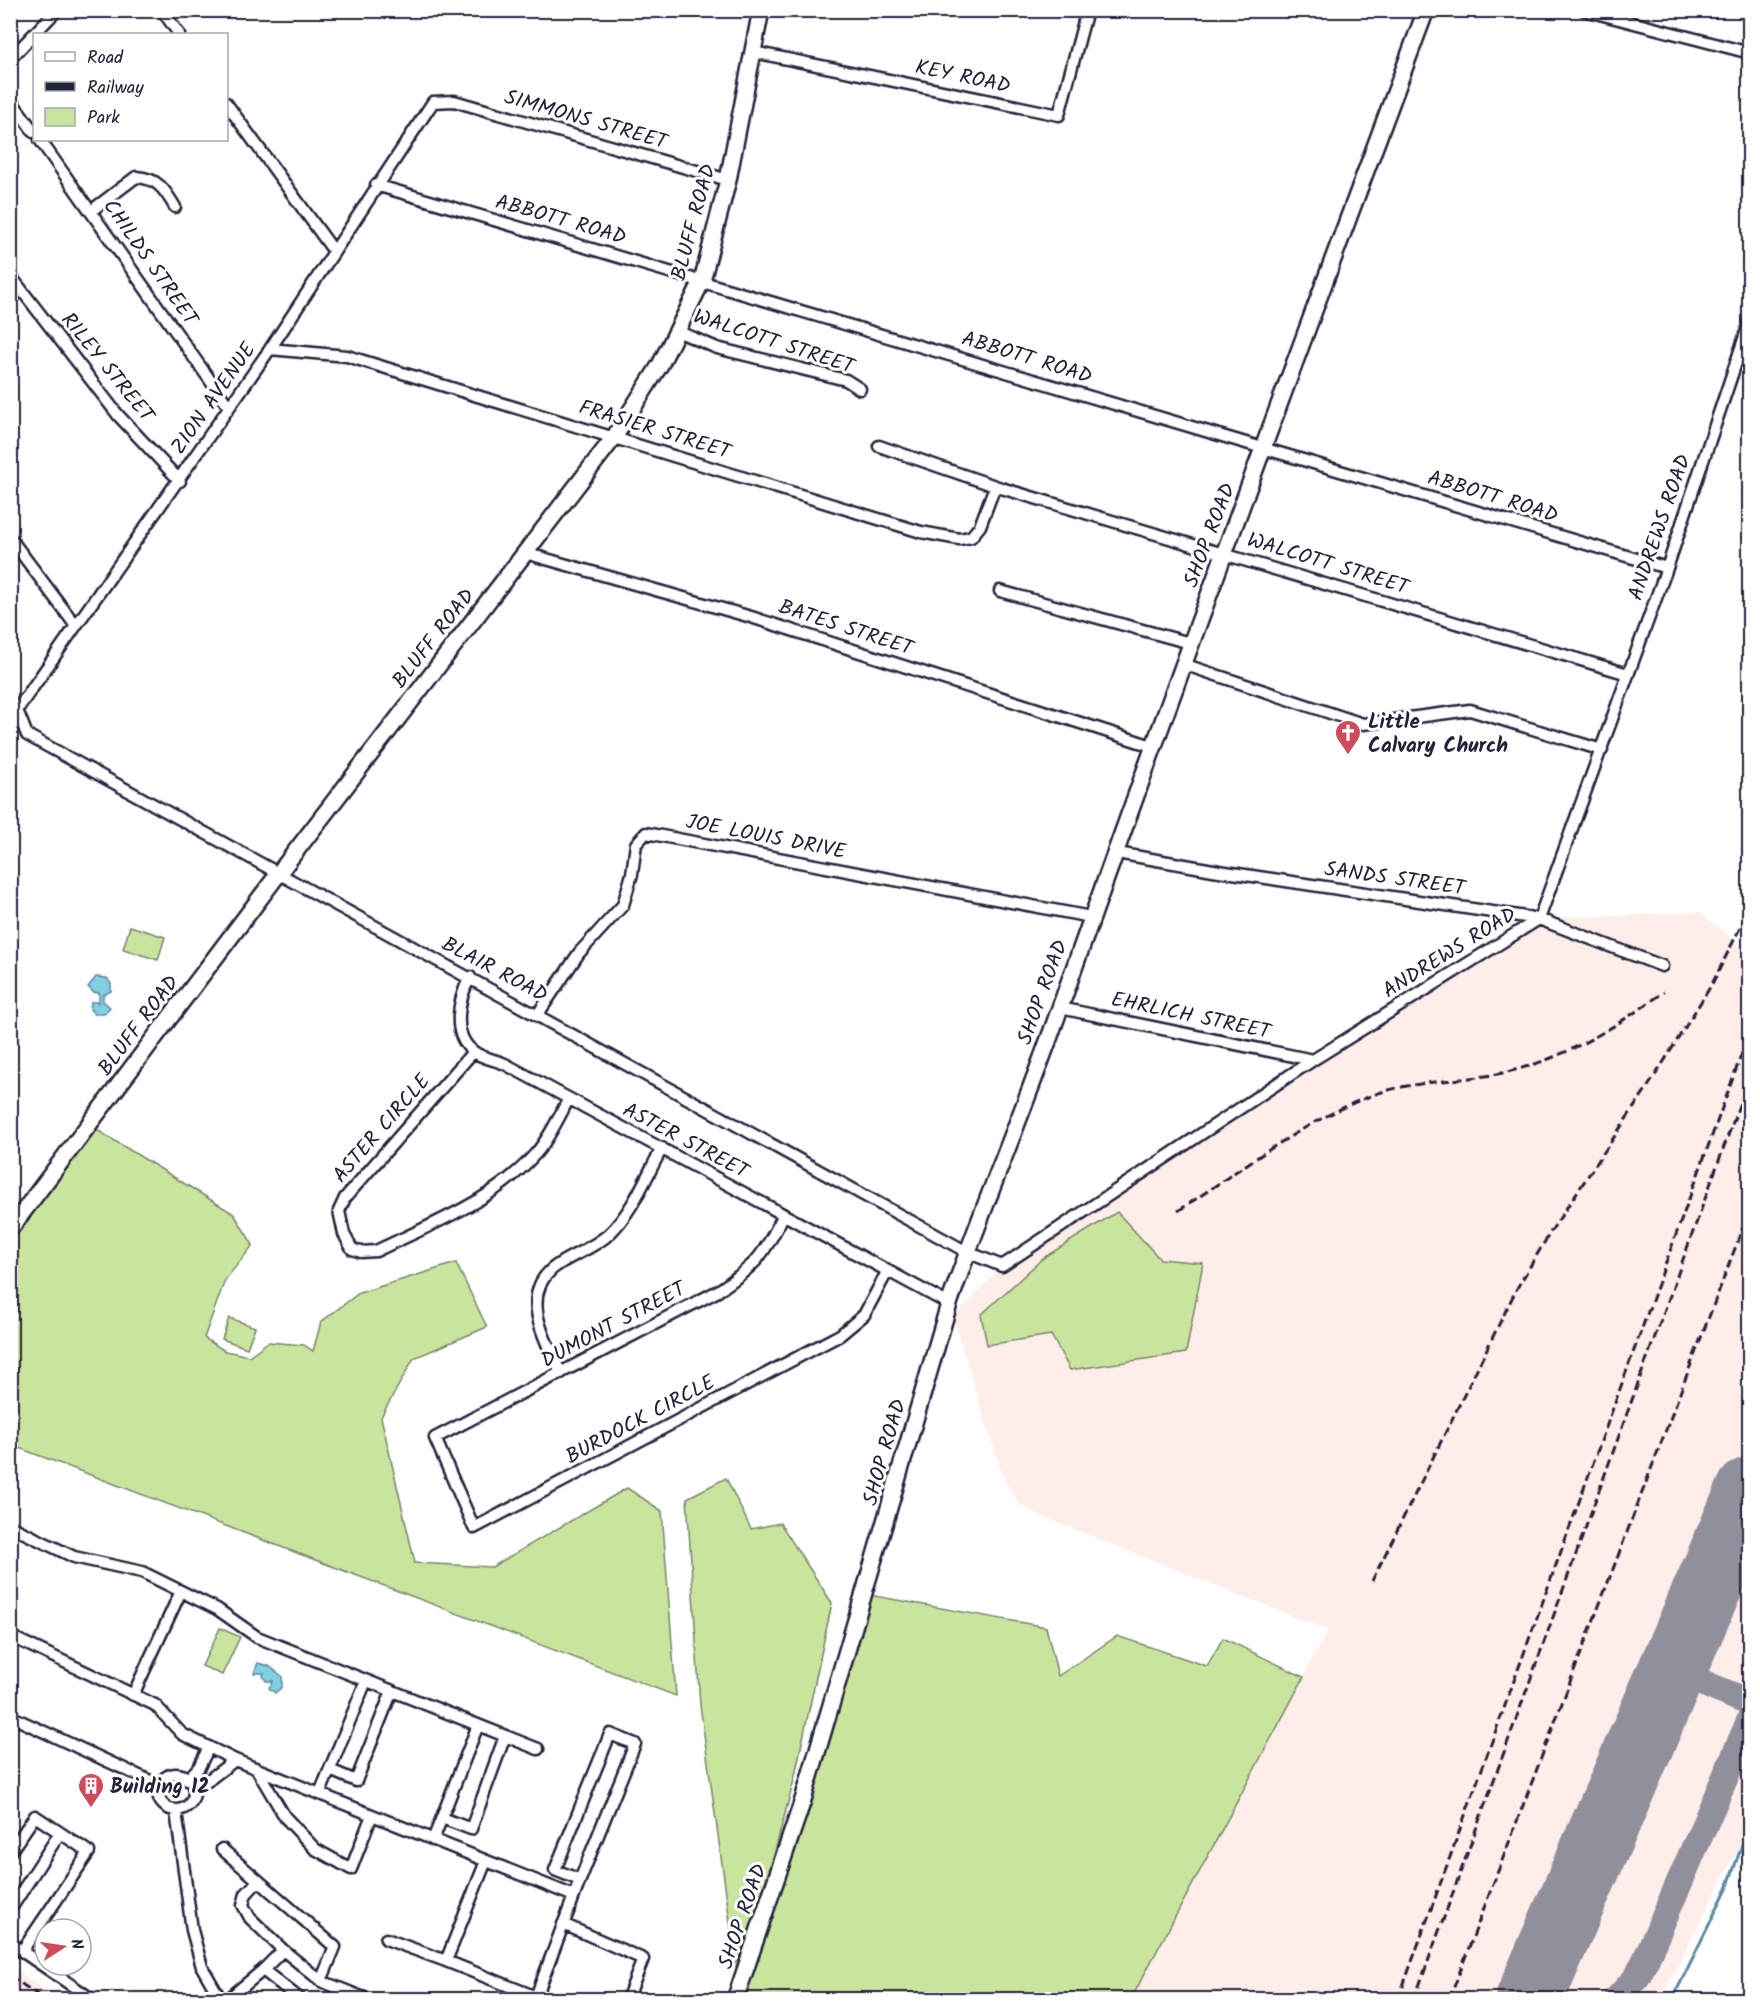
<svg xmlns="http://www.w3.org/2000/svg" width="1760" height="2010" font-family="Kalam,sans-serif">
  <rect width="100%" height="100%" fill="#fff"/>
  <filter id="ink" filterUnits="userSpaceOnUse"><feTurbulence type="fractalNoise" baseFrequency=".0167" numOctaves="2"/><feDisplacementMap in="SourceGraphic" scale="12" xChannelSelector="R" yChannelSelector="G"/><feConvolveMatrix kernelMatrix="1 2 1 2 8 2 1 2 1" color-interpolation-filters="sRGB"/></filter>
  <g filter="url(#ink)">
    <!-- built -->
    <path fill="#ffedea" d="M1700 912 1749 954V1828L1660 1999H1131L1328 1630 1038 1515 1019 1504 1003 1477 953 1318 1002 1266 1539 919Z
      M10 1967H11L59 1999H11Z"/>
    <!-- green -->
    <path fill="#c9e59d" stroke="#76846c" stroke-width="1.5" d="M130 926 165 937 158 960 123 949Z
      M89 1125 234 1214 253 1245 225 1280 204 1338 225 1351 249 1356 268 1342 304 1345 313 1351 321 1322 359 1293 456 1263 487 1327 414 1358 381 1417 415 1563 492 1567 627 1488 662 1511 676 1696 11 1445 10 1229Z
      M1117 1212 1160 1259 1203 1263 1186 1353 1070 1370 1051 1335 987 1345 981 1315 1043 1258Z
      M229 1318 255 1327 247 1348 222 1339Z
      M726 1478 751 1529 780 1523 832 1603 794 1780 742 1975 864 1594 1046 1627 1058 1676 1117 1636 1207 1666 1223 1638 1304 1677 1131 1999H735L739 1987 700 1705 687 1498Z
      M220 1628 240 1637 222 1675 202 1666Z"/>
    <!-- water -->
    <path fill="#82cee2" stroke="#5c899f" stroke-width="1.5" d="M96 977 107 978 111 984V991L103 995V1001L110 1007 104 1014H94L90 1009 91 1002H99V993L93 992 88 987Z
      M258 1663 269 1666 282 1676V1687L275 1693 269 1688 273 1681H266L263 1676 264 1673H254Z"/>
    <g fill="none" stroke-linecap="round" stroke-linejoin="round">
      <!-- stream -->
      <path stroke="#5c899f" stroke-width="3" d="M1672 2000 1727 1888 1750 1822"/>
      <!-- taxiway -->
      <path stroke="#90909d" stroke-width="27" d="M1672 1670 1750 1703
        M1616 2000 1637 1977 1646 1959 1750 1720"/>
      <!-- runway -->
      <path stroke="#90909d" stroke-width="68" d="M1529 2000 1750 1491"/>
      <defs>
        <path id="street" d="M162 10 179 34
          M1584 10 1750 53
          M753 52 1059 115 1087 10
          M10 59 57 10
          M10 99 34 132
          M226 103 333 250
          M40 140 229 407
          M728 180 454 101 433 102 270 349 17 710 27 735 967 1252 1002 1266 1313 1060 1539 919 1667 568 1750 321
          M376 185 1667 568
          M91 211 136 177C158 178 165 190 175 207
          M10 275 118 415 180 481
          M677 331 717 348 846 380 860 389
          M270 349 347 356 921 532 959 539 971 537 980 526 995 486
          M879 446 1001 488 1628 674
          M10 538 76 626
          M525 553 751 617 1152 746
          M1000 591 1190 643
          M1183 664 1363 724 1470 710 1602 750
          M1117 853 1219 871 1539 919 1662 966
          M470 977C459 998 450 1035 474 1052 482 1058 496 1060 505 1064L949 1304
          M1060 1008 1313 1060
          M538 1014 579 953 623 905 632 874 636 844 646 833 1091 917
          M473 1052 345 1198 339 1211 344 1234 352 1249 361 1252 376 1251C432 1224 496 1200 537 1152 550 1137 559 1117 568 1100
          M783 1216C762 1258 757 1264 718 1291L435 1438 474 1528 840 1335 864 1315 887 1272
          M561 1373C547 1344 520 1299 550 1271 564 1257 592 1250 609 1234 633 1211 646 1177 662 1148
          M10 1526 74 1557 142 1572 217 1609 257 1637 538 1749
          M10 1636 155 1705 182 1734 235 1760 574 1896 536 1997 446 1961 486 1861
          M133 1695 181 1591
          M10 1716 159 1785
          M256 1768 285 1817 315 1849 351 1869 372 1815
          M330 1770 356 1781 392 1691
          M158 1792a18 18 0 1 1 36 0a18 18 0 1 1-36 0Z
          M187 1780 199 1767 209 1747
          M194 1791 235 1760
          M320 1793 366 1681
          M176 1811 192 1930 202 1967 221 2000
          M442 1818 471 1829 505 1736
          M433 1840 478 1725
          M222 1849 335 1947 321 1981
          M10 1852 35 1816 89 1852 22 1951
          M258 1881 246 1894 243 1905 250 1918 283 1950
          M574 1896 580 1880 635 1744 610 1734 555 1870 580 1880
          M10 1910 60 1833
          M563 1924 643 1959 627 2000
          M386 1939 446 1961
          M10 1943 93 2000
          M263 1970 283 1950 321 1981 364 1998
          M227 2000 263 1970 301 2000"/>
        <path id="secondary" d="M10 1229 279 873 615 436 660 365 702 281 728 180 761 10
          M735 2000 803 1800 949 1304C984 1203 1026 1106 1061 1005 1179 672 1302 342 1426 10"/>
      </defs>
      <!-- street casing -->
      <use href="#street" stroke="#22223b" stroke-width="15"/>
      <!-- secondary casing -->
      <use href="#secondary" stroke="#22223b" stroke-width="20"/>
      <!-- street -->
      <use href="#street" stroke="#fff" stroke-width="10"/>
      <!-- secondary -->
      <use href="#secondary" stroke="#fff" stroke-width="15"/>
      <!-- rail -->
      <path stroke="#22223b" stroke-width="3" stroke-dasharray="9 4.5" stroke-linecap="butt" d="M1178 1211C1240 1170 1302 1122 1373 1095 1417 1079 1466 1082 1511 1071 1568 1057 1617 1026 1664 992
        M1372 1581 1516 1290 1551 1231 1653 1079 1712 984 1750 908
        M10 1976 45 2000
        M1398 2000 1750 1031
        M1414 2000 1750 1075
        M1449 2000 1750 1209"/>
    </g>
  </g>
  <!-- icons -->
  <defs>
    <symbol id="church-pin" viewBox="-11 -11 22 30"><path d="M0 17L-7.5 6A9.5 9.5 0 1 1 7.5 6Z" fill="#d1495b" stroke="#fff"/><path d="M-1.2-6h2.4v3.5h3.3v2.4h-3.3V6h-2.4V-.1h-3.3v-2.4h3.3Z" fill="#fff"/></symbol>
    <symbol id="building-pin" viewBox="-11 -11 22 30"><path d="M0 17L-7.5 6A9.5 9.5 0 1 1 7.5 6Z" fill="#d1495b" stroke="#fff"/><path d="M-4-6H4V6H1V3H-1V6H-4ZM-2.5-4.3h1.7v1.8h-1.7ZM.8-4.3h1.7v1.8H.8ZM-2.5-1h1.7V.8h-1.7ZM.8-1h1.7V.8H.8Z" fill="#fff"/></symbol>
  </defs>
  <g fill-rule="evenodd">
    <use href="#church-pin" x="1333" y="718" width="30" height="40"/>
    <use href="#building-pin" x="76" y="1771" width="30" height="40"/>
  </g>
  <g text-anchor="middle" stroke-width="6" stroke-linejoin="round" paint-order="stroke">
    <!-- street labels -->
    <g font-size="21" fill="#22223b" stroke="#fff">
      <text transform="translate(963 76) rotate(12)" y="7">KEY ROAD</text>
      <text transform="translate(586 119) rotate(16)" y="7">SIMMONS STREET</text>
      <text transform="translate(561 219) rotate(16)" y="7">ABBOTT ROAD</text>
      <text transform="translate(693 222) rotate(-75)" y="7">BLUFF ROAD</text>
      <text transform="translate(151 262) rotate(55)" y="7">CHILDS STREET</text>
      <text transform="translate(774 341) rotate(18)" y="7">WALCOTT STREET</text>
      <text transform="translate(1027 357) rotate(17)" y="7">ABBOTT ROAD</text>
      <text transform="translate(108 367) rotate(51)" y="7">RILEY STREET</text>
      <text transform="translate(213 398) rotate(-55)" y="7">ZION AVENUE</text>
      <text transform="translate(655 429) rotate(17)" y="7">FRASIER STREET</text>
      <text transform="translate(1493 496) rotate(17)" y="7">ABBOTT ROAD</text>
      <text transform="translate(1659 527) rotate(-71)" y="7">ANDREWS ROAD</text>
      <text transform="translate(1209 535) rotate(-69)" y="7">SHOP ROAD</text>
      <text transform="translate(1328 563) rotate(17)" y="7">WALCOTT STREET</text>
      <text transform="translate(846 627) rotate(18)" y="7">BATES STREET</text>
      <text transform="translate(433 638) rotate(-52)" y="7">BLUFF ROAD</text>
      <text transform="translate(766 836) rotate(11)" y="7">JOE LOUIS DRIVE</text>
      <text transform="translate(1395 878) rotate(8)" y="7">SANDS STREET</text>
      <text transform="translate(1449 952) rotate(-32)" y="7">ANDREWS ROAD</text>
      <text transform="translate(495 969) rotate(28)" y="7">BLAIR ROAD</text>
      <text transform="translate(1042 992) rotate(-70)" y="7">SHOP ROAD</text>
      <text transform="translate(1191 1015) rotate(12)" y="7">EHRLICH STREET</text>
      <text transform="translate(138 1025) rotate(-53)" y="7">BLUFF ROAD</text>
      <text transform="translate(381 1128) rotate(-49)" y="7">ASTER CIRCLE</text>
      <text transform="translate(686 1140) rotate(28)" y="7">ASTER STREET</text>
      <text transform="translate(613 1324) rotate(-28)" y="7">DUMONT STREET</text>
      <text transform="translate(640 1419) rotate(-28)" y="7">BURDOCK CIRCLE</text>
      <text transform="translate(884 1452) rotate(-74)" y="7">SHOP ROAD</text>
      <text transform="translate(742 1916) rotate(-71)" y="7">SHOP ROAD</text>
    </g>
    <!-- poi labels -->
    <g font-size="21" font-weight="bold" fill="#22223b" stroke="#fff" text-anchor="start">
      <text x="1368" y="728">Little<tspan x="1368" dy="24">Calvary Church</tspan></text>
      <text x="110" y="1793">Building 12</text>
    </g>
  </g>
  <!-- margin -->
  <rect width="1760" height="2010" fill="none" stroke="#fff" stroke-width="36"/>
  <rect x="18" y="18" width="1724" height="1974" fill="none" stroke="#22223b" stroke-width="2" filter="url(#ink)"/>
  <!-- legend -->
  <rect x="33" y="33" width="195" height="108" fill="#ffffff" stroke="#a7a7b1" stroke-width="1.5"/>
  <rect x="45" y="52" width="30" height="9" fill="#ffffff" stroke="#a7a7b1" stroke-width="1.5"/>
  <text x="87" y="63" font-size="18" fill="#22223b">Road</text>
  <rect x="45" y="82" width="30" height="9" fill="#22223b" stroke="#a7a7b1" stroke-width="1.5"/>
  <text x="87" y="93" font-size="18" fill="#22223b">Railway</text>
  <rect x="45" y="108" width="30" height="18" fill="#c9e59d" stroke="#a7a7b1" stroke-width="1.5"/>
  <text x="87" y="123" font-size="18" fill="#22223b">Park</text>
  <!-- north arrow -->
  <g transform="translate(63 1947) rotate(78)"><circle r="28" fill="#ffffff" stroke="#a7a7b1" stroke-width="1.5"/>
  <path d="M0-4.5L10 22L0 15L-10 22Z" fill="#d1495b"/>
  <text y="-9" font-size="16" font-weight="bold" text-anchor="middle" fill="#22223b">N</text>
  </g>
</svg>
